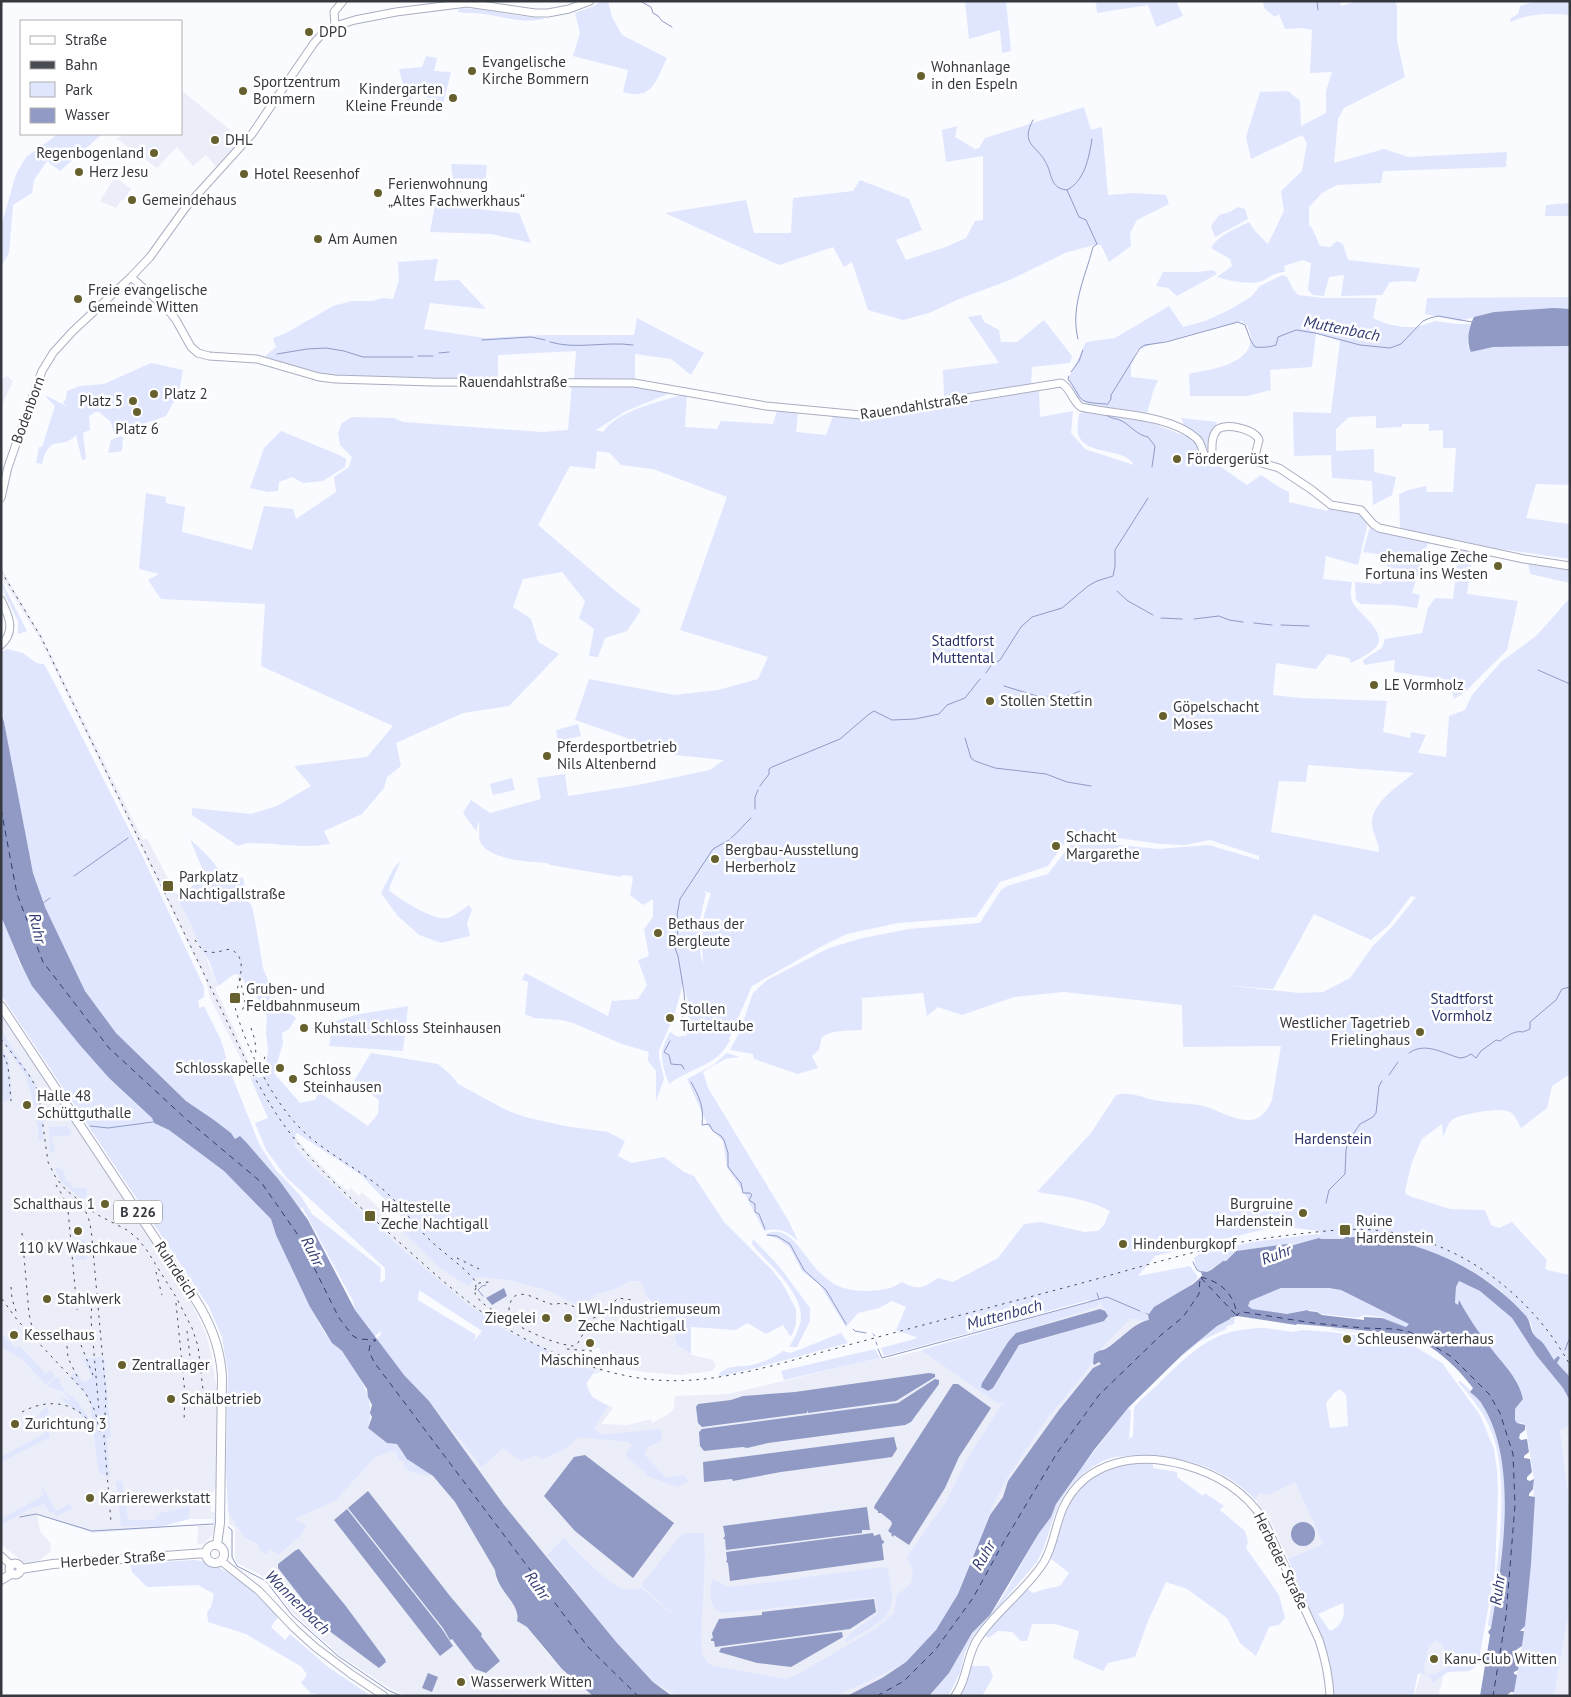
<svg xmlns="http://www.w3.org/2000/svg" width="1571" height="1697" font-family="'PT Sans',sans-serif">
  <rect width="100%" height="100%" fill="#fafbff"/>
  <!-- built -->
  <path fill="#ebeef9" d="M181 90 240 138 239 142 216 167 206 155 193 166 177 147 157 168 116 138 128 134H181Z
    M115 177 131 189 123 201 121 200 116 208 100 201Z
    M7 376 13 381 1 407V380Z
    M1 568 42 637 143 840 147 838 189 920 201 948 211 951 229 947 234 948 241 957 242 978 237 980 240 965 239 958 235 954 224 953 205 955 218 986 215 988 251 1066 295 1136 306 1150 339 1184 348 1191 351 1188 359 1196 362 1192 429 1256 468 1286 478 1277 508 1280 549 1291 581 1307 597 1294 616 1289 630 1281 641 1282 651 1306 660 1311 671 1322 675 1331V1339L677 1345 692 1355 713 1360 716 1366 712 1371 680 1375 644 1372 620 1368 603 1362 599 1347 594 1349 585 1350 581 1359 583 1360 584 1359 605 1367 601 1372 595 1374 590 1368 507 1331 466 1303 444 1285 400 1247 312 1166 272 1116 251 1079 210 998 206 981 64 688 40 639 1 576Z
    M1 1014 187 1294 206 1334 211 1353 217 1390 216 1489 212 1493 210 1500 211 1512H215L216 1524 212 1535 205 1543 199 1545V1543H197L198 1526H213V1519H189L159 1528 92 1533 37 1514 40 1531 51 1544 50 1552 40 1560 26 1564 1 1545Z
    M1108 1298 1145 1321 1139 1323 1121 1339 1110 1345 1107 1348 1099 1349V1362L1101 1364 1093 1368 1018 1466 1008 1481 1003 1497 990 1515 964 1578 906 1662 882 1678 847 1696H672L653 1682 617 1643 504 1505 429 1401 440 1383 586 1381 592 1397 613 1408 601 1424 628 1425 651 1419 652 1423 670 1413 674 1408 675 1396 728 1394 880 1358 881 1360 937 1347Z
    M1322 1317 1364 1322 1365 1334 1332 1330 1335 1323H1332V1320L1322 1319Z
    M1570 1426V1508L1560 1430Z
    M387 1443 433 1476 455 1502 495 1570 496 1580 517 1609V1621L527 1627 548 1654 593 1696H406L389 1688 339 1655 293 1613 271 1584 262 1576 237 1563 235 1557V1528L229 1524 228 1503Z
    M1219 1470 1295 1482 1323 1544 1288 1559 1271 1522 1255 1499 1241 1486Z
    M1570 1607V1696H1554Z
    M1437 1638 1446 1649 1442 1683 1438 1696H1414L1431 1640Z"/>
  <!-- green -->
  <path fill="#e0e6fe" fill-rule="evenodd" d="M601 1H608L612 17 622 35 667 58C656 80 653 101 623 92L628 70 573 56 580 33 575 13 594 6Z
    M965 1H1006L1011 51 1002 53 1000 30 969 39Z
    M1093 1H1176L1183 16 1156 27 1148 5 1097 13 1096 3H1093Z
    M1263 1H1340L1341 6 1358 1H1395L1397 6V41L1405 77 1344 108 1338 119 1334 163 1384 149 1408 157 1507 152 1506 167 1383 171 1381 183 1337 185 1322 193 1309 207V225L1312 228 1320 246 1330 247 1337 241 1343 244 1348 260 1420 268 1416 282 1407 281 1390 282 1382 295 1341 296 1344 275 1329 277 1324 296 1313 295 1308 290 1311 263 1303 260 1284 266 1285 272C1276 272 1270 277 1262 281 1251 285 1228 281 1217 277L1232 266 1230 259 1211 248C1219 234 1236 229 1249 222L1255 231 1268 244 1284 211 1281 191 1302 171 1307 143 1302 135 1251 159 1246 137 1260 92 1288 91 1300 101 1301 126 1326 113V91L1332 72 1310 73 1312 30 1303 28 1285 29 1279 14 1275 17 1264 8Z
    M1536 1H1570V15C1549 13 1529 13 1511 22L1510 19 1518 14 1520 6Z
    M462 8C489 9 515 17 543 18L544 19C523 23 506 18 485 14 476 13 467 14 458 12V10Z
    M426 56 437 58 434 71 451 72 443 104 416 92 408 103 399 69 422 67Z
    M1084 107 1091 130 1102 127 1108 195 1133 193 1166 195 1169 204 1137 220 1130 233 1131 246 1109 262 1101 245H1094L1065 253 1010 280 959 299 929 313 903 320 868 310 852 262 844 267 833 247 779 265 665 213 746 200 754 233H791L793 198 853 191 860 180 909 199 922 230 896 240 906 260 946 247 966 238 975 221 983 220V156L946 162 942 130 957 126 955 137 975 149 979 148 985 138Z
    M58 134H108L101 135 60 171 47 161 34 180 32 193 13 205 9 253 1 267V227L16 174 26 157Z
    M451 164 487 165 485 188 483 190 455 192Z
    M1570 203V216H1545L1546 205Z
    M435 205 519 213 531 243 492 234 430 232Z
    M1238 207 1245 209 1248 219 1215 237 1211 226 1219 215 1230 212Z
    M438 259 434 281 459 280 486 309 430 303 424 329 485 338 544 335H634L637 318 704 353 691 375 671 359 635 354V380L574 379 576 351 498 355V379L330 376 266 359V355L276 347 273 338 286 333 333 306 352 301H373L382 298 393 299 399 280 398 262Z
    M1213 270 1217 274 1177 296 1168 288 1156 286 1163 272H1198Z
    M1282 275 1287 277 1293 289 1298 295 1324 298H1377L1373 318 1387 324 1403 327H1417L1435 321 1456 324H1470L1468 346 1471 352 1492 347 1570 346V485L1536 484 1526 518 1570 524V559L1479 546 1400 530 1399 494 1408 490 1426 486 1427 492H1453L1456 448H1443V430L1429 431V424H1402V427L1376 428V416L1349 417 1336 429V451L1374 449V472L1396 477 1392 495 1373 505 1372 481 1332 478 1331 455 1294 456 1293 412 1331 413 1340 341 1316 333 1312 367 1270 370 1271 390 1247 396H1190L1189 374C1209 369 1248 366 1251 340 1252 335 1248 329 1247 325L1241 321 1151 345 1137 350 1131 366V377L1158 380 1153 392 1147 413 1087 404 1079 399 1068 380 1086 342 1115 338 1169 306 1183 327 1205 321 1229 310 1251 297 1260 286Z
    M1570 297V309L1494 312 1460 321 1425 314 1427 298Z
    M981 315 984 322 999 330 1001 342H1017L1044 320 1072 356 1070 363 1032 367 1031 386 944 398 943 370 999 363 968 317Z
    M151 363 183 370 179 392 166 416 114 434 111 422 99 412H95L89 416 90 430 83 433 86 459 82 460 76 435C61 452 50 431 42 464L36 463 39 447H42L55 406 46 397 47 396 68 407 63 403 66 399 67 391 80 386 104 384Z
    M572 384 632 386 673 392 626 411 596 430 603 432C617 411 658 402 681 395H687L685 427 717 429 721 421 773 424 777 411 798 413 796 432 826 435 833 416 862 419 884 417 937 406 1039 391 1040 417 1073 411 1071 433 1085 449 1134 465C1124 446 1085 457 1078 434 1077 428 1078 420 1079 414L1085 410 1152 423 1193 439 1208 458 1247 485 1261 475 1279 487 1289 492V502L1327 511 1329 507 1357 512 1365 516 1367 527 1358 565 1326 556 1323 579 1352 582C1351 588 1350 595 1352 601 1356 613 1392 633 1374 649 1368 655 1358 659 1351 663L1349 658 1328 654 1316 669 1276 663 1273 695 1301 698 1387 701 1383 732 1410 738 1411 732 1426 735 1418 753 1446 757 1449 716 1465 710 1472 695 1501 662 1536 636 1570 598V1074L1552 1086 1547 1108 1521 1128C1518 1122 1515 1115 1510 1112 1501 1107 1459 1114 1452 1120 1447 1124 1446 1132 1443 1137L1442 1124 1422 1139 1412 1162 1405 1191 1406 1194 1412 1197 1450 1209 1485 1210 1491 1225 1499 1228 1512 1222 1547 1260 1545 1268 1547 1270 1570 1275V1377L1557 1363 1560 1359 1554 1360 1541 1341 1534 1336 1531 1323 1522 1312 1500 1290 1484 1279 1349 1239 1346 1234V1237L1343 1239C1325 1239 1306 1240 1290 1246L1287 1244 1236 1251 1226 1261H1223L1207 1272 1197 1270 1194 1258 1199 1254 1252 1242 1317 1234 1321 1235 1319 1231 1278 1226 1155 1256 1138 1276 1190 1266 1198 1277C1186 1294 1161 1298 1149 1314L1145 1312 1144 1313 1150 1318 1149 1320 1145 1321 1131 1318 1105 1344 1081 1378 1045 1421 1006 1480 993 1505 958 1594 936 1630 906 1662 865 1683 832 1696H678L654 1682 617 1643 547 1555 564 1538C576 1551 606 1582 621 1588 627 1591 634 1589 641 1588L693 1632 641 1585 681 1535 688 1533H704L705 1557 701 1638 702 1654 707 1662 713 1666 786 1679 800 1673 877 1628 894 1613 897 1594C916 1584 916 1575 907 1557L947 1500 967 1459 998 1410 1022 1380 1003 1403H997L921 1350 1089 1302V1300L884 1356 881 1348 918 1338 896 1330 906 1307 892 1301 879 1308 858 1313 846 1327 820 1285 802 1271 790 1248 780 1240 766 1234C790 1223 804 1257 818 1271 823 1275 830 1282 836 1285 846 1290 858 1291 869 1291 882 1290 892 1289 902 1282 919 1291 923 1288 938 1278L953 1282 998 1258 1024 1224 1041 1222 1084 1232 1098 1231 1104 1225 1110 1211C1089 1199 1061 1196 1037 1192L1091 1133 1116 1095C1130 1091 1141 1097 1154 1100 1171 1104 1190 1102 1207 1107 1221 1112 1236 1121 1251 1120 1262 1119 1268 1109 1272 1100L1281 1046 1183 1047 1182 1005 1064 992 1014 997 962 1015 938 1007 927 1016 923 993 862 998V1030C849 1031 834 1029 822 1037L819 1050 812 1056 818 1068 798 1074 754 1059 753 1054 730 1050 740 1031 753 993 767 980 829 948 863 938 909 929 980 923 1001 890 1007 886 1048 874 1070 845 1110 844 1158 849 1209 845 1259 860V856L1210 840 1185 845 1161 844 1104 836 1068 838 1048 866 1000 882 976 917 898 923 847 934 826 944 752 986 729 1039 730 1040C727 1046 723 1052 718 1056 704 1068 684 1072 669 1084 661 1061 658 1054 670 1032L678 1037 687 1035 686 1023H688L689 1005 682 981V988L674 1016 659 1050V1057L664 1079 656 1101V1071C650 1061 646 1065 649 1052L622 1044 573 1023 562 1020 534 1018 525 1014 528 982 522 980 525 973 608 1016 612 1001 638 999 647 985 638 960 649 956 644 929 653 917V899L643 905 630 895 633 878 632 876 622 875 621 877 550 865 547 863C530 862 487 860 480 841 478 836 480 827 479 821L476 831 463 813 471 800 490 813 541 799 537 778 565 774 568 796 638 785 710 770 724 760 676 755 575 720 589 679 674 695 718 690 758 679 768 657 680 630 727 497 653 469 621 465 610 453 597 451 595 469 570 466 538 525 618 593 641 610 627 631 605 638 598 657 589 656 594 629 579 618 585 601 562 572 523 579 513 607 531 619 538 642 559 654 509 706 463 713 396 743 401 766 387 777 384 788 362 814 324 831 330 844C312 847 292 846 274 844 262 844 250 841 238 846L192 815V808L251 814 277 806 311 786 294 766 367 757 393 726 261 666 265 604 161 599 148 580 159 574 139 569 146 493 166 497V503L185 507 182 532 252 550 264 506 293 509 296 519 336 492 334 477 349 467 352 457 340 445 338 433 342 423 352 417 394 418 403 422 542 432 568 430ZM1308 765 1414 773C1400 785 1370 803 1372 825 1373 834 1379 842 1379 852L1271 832 1279 781 1306 782ZM704 891 711 893 704 916 702 937 703 965C696 941 699 918 706 894ZM1411 896 1416 897 1392 927 1373 946 1350 978 1323 992 1300 993 1222 985 1273 989 1314 914 1371 940 1389 925ZM1101 1302 1108 1320 1094 1322 1058 1335 1019 1346 993 1389 988 1391 981 1387 982 1382 1008 1341 1016 1333 1096 1307Z
    M1181 418 1217 422 1209 448 1206 449 1196 434 1186 429Z
    M281 431 339 455 346 459 345 467 323 481 303 483 292 477 279 482 278 491 268 492 250 488 264 448Z
    M121 436 123 437 122 451 108 453 111 440Z
    M1371 526 1393 534 1428 543 1412 593 1420 595 1417 608 1395 605 1361 604 1356 600 1355 582 1381 584 1390 556 1363 552 1369 530Z
    M1459 547 1473 550 1467 594 1518 601 1507 650 1466 691 1454 699 1450 680 1394 672 1395 660 1364 665 1363 660 1382 648 1385 639 1422 633 1428 608 1435 598 1453 599Z
    M1528 562 1570 568V583L1530 574Z
    M2 582 27 631 18 634V621L5 595Z
    M7 649 23 653 36 663 44 664 56 686 140 851 204 987V997L198 1001 199 1008 204 1006 221 1040 230 1071 260 1146 276 1170 300 1195 312 1214 381 1268 380 1283 385 1280V1268L286 1177 266 1150 255 1123 268 1118 251 1079 265 1076 268 1050 266 1032 267 1016 260 1002 250 987 248 988 240 974C232 973 225 982 218 986L209 961 201 948 189 920 175 894C185 894 187 891 194 884 197 881 202 879 206 878L190 839 208 856 229 882 243 877 247 900 252 906 256 926 263 968 278 1004 296 1018 289 1029 282 1033 283 1043 274 1073 300 1103 315 1100 319 1092 368 1126 378 1114 379 1100 354 1081 371 1053 438 1064 452 1076 458 1084 506 1110 525 1117 565 1126 608 1132 625 1141 618 1156 632 1163 664 1157 684 1172 694 1176 724 1222 772 1270 782 1283 796 1309V1324L792 1335 790 1336 783 1325 766 1334 747 1323 736 1330 691 1327V1354L677 1345 675 1339V1331L671 1322 647 1297 641 1282 630 1281 616 1289 597 1294 581 1307 549 1291 508 1280 478 1277 468 1286 440 1268 401 1230 408 1223 361 1175 297 1133 295 1136V1146L312 1166 400 1247 466 1303 507 1331 595 1371 586 1384C588 1397 597 1400 608 1406L594 1428 601 1435 660 1429 662 1433 661 1441 648 1447 644 1454 666 1478 684 1475 688 1481 678 1487 650 1477 625 1455 632 1445 628 1442 579 1437 565 1449 542 1459 536 1455 521 1461 503 1448 482 1467 429 1401 404 1375 376 1340 381 1334V1331L374 1337 355 1310 353 1301 302 1207 300 1209 279 1180 246 1142 235 1139 231 1133 214 1120 186 1101 116 1033 85 991 45 907 33 873 4 722 1 714V652ZM419 1290 482 1331 474 1341 476 1335 418 1300Z
    M578 724 581 736 558 742 556 730Z
    M512 778 515 790 493 795 490 784Z
    M401 860 390 886 389 890 391 892C401 900 436 922 448 918 455 916 463 909 469 905L472 910 467 923 470 936 441 943 419 935 397 915 381 893 394 868Z
    M1 915 20 964 39 994 109 1078 152 1118 154 1123 169 1130 224 1171 271 1219 276 1235 310 1307 324 1332 336 1347 342 1351C359 1378 377 1396 368 1428L387 1443 397 1444 407 1459 429 1471V1476L411 1472 404 1467V1462L399 1460 395 1450 375 1457 335 1501 294 1519 306 1525 302 1534 278 1555 269 1548 267 1554 261 1552 258 1544 244 1537 228 1512 226 1468 228 1373 222 1337 209 1307 1 995Z
    M408 1006 403 1051 329 1046 333 1022 355 1015Z
    M3 1033 38 1088 41 1096 44 1125 42 1126 43 1139 39 1141 36 1111 26 1077 3 1042 4 1040 1 1035Z
    M1 1049 3 1053 5 1052 9 1062 12 1099 1 1102 3 1100 1 1074 4 1073 3 1070H1Z
    M727 1053 740 1057 725 1059 703 1072 708 1088 788 1220 798 1241C787 1231 779 1227 764 1231L746 1196 727 1167 723 1141 708 1126 687 1079 712 1066Z
    M67 1126 71 1131V1135L51 1137 55 1151 50 1153 49 1127Z
    M59 1167 60 1170 63 1169 67 1182H71V1185L74 1188H87L86 1198H80L60 1180 55 1168Z
    M85 1239 87 1259 76 1260 74 1240Z
    M753 1239 779 1266 810 1308V1321L797 1347H789C794 1339 800 1328 801 1318 802 1291 767 1263 752 1244Z
    M1459 1281 1480 1291 1512 1318 1536 1355 1563 1388 1570 1401V1426L1560 1430 1570 1508V1607L1554 1696H1515L1511 1691 1518 1670 1522 1646 1531 1564 1534 1479 1526 1428 1522 1423H1517L1515 1420V1409L1523 1399 1522 1394C1501 1362 1480 1331 1455 1303L1456 1287Z
    M1281 1288H1329L1341 1290 1410 1324 1406 1327 1384 1319 1382 1317 1364 1315 1358 1318 1322 1314C1310 1306 1300 1313 1288 1314 1277 1314 1263 1311 1252 1309L1248 1306 1250 1301Z
    M1235 1317 1234 1324 1227 1326 1226 1329 1199 1342 1171 1365C1184 1353 1219 1319 1235 1317Z
    M1265 1328 1293 1332 1302 1330 1330 1332 1395 1340 1409 1343 1442 1363 1480 1415 1494 1449 1497 1470 1498 1493 1495 1571 1478 1665 1469 1671 1448 1672 1432 1683V1679L1428 1676V1674H1435L1441 1670H1443L1445 1665H1449L1443 1663 1444 1655 1449 1656V1654L1445 1653 1444 1647 1437 1640 1429 1646 1424 1667 1426 1675 1421 1673 1418 1674 1413 1696H1335L1328 1654 1288 1559 1323 1544 1295 1482 1268 1495 1260 1493 1255 1499C1222 1467 1188 1457 1143 1457 1135 1457 1125 1456 1116 1457 1098 1460 1080 1475 1069 1488 1052 1509 1050 1539 1037 1562L974 1635 965 1652 960 1673 949 1695 930 1696 949 1673 972 1633 990 1615 1005 1593 1039 1533 1051 1517 1056 1504 1067 1486 1128 1408 1131 1411 1129 1439 1133 1436 1134 1407 1137 1404C1142 1398 1148 1394 1154 1388 1191 1353 1210 1328 1265 1328ZM1340 1389 1346 1395 1348 1426 1330 1428 1326 1403 1334 1393ZM1343 1603C1346 1615 1342 1626 1330 1631L1318 1614Z
    M1 1333 16 1348 19 1345 46 1374 50 1370 55 1376 46 1385 22 1359 1 1347Z
    M841 1333 848 1343 752 1369 723 1376 718 1375C727 1366 732 1367 744 1366 757 1365 772 1359 783 1351L790 1353 796 1351Z
    M875 1349 880 1358 784 1380 781 1371Z
    M104 1357 111 1437 107 1438 110 1477H107L100 1473 98 1468 90 1402 85 1394 70 1377 75 1371 84 1383 92 1377 83 1359Z
    M57 1377 60 1379C60 1387 66 1392 71 1397L73 1396 88 1416V1421L60 1398 70 1400 64 1392 47 1386Z
    M1460 1381C1467 1387 1479 1398 1483 1406 1519 1464 1502 1563 1491 1628L1488 1625C1497 1572 1511 1483 1492 1433 1485 1414 1472 1398 1458 1382Z
    M47 1406 49 1411 45 1426 50 1436 48 1440 46 1439 1 1462V1457L44 1434 36 1418Z
    M1133 1462H1153V1468L1177 1472V1477L1203 1496 1205 1493 1224 1506 1220 1510 1245 1531 1248 1542 1246 1548 1279 1595 1285 1618 1279 1625 1269 1627 1256 1656 1240 1643 1227 1618 1187 1589 1166 1582 1148 1621 1135 1657 1108 1663 1103 1671 1073 1658 1079 1631 1055 1624H1032L1027 1641H1021L1012 1632 998 1631 989 1638 983 1635 1026 1588 1033 1593 1045 1589 1060 1586 1069 1573 1050 1558C1061 1523 1070 1485 1107 1469 1115 1466 1125 1465 1133 1462Z
    M116 1481H122L128 1520H155C161 1509 162 1513 172 1511 178 1510 182 1507 189 1507V1519L160 1526H121Z
    M42 1486 56 1511 70 1504 72 1509 56 1516 52 1512 50 1513 44 1504 29 1509 1 1525V1519L43 1496Z
    M195 1560C229 1565 255 1593 278 1617L271 1627 285 1640 290 1634 327 1666 371 1696H317L314 1693 312 1694 301 1683 307 1675 302 1667 246 1634 208 1622 207 1612 211 1607 214 1594 198 1585 147 1587 132 1572 130 1564Z
    M885 1567 888 1570C890 1581 894 1595 891 1605 888 1622 859 1634 846 1642L845 1640 853 1631 878 1613 875 1597 726 1613C708 1611 711 1597 711 1582L713 1579 728 1587 799 1579 800 1578Z
    M971 1666H989L993 1677 982 1696H959L968 1678Z"/>
  <!-- water -->
  <path fill="#909ac4" fill-rule="evenodd" d="M1554 308 1570 309V346L1493 347 1471 352C1466 342 1469 326 1474 317L1494 312Z
    M1 714 4 722 33 873 45 907 85 991 116 1033 186 1101 214 1120 231 1133 235 1139 240 1136 246 1142 279 1180 308 1220 355 1310 404 1375 429 1401 504 1505 617 1643 653 1682 672 1696H593L562 1669 527 1627 517 1621C521 1603 497 1592 495 1570L455 1502 433 1476 407 1459 397 1444 387 1443 368 1428 372 1417 370 1413 372 1405 368 1397 367 1389 342 1351 332 1343 310 1307 276 1235 271 1219 224 1171 169 1130 154 1123 152 1118 109 1078 79 1044 32 986 21 964 1 916Z
    M1346 1233H1348L1349 1238C1358 1236 1366 1237 1375 1238 1431 1244 1489 1274 1526 1316 1531 1322 1530 1331 1535 1336 1536 1338 1539 1339 1541 1341 1546 1346 1550 1354 1554 1360L1558 1356 1560 1358 1557 1363 1570 1377V1401L1563 1388 1536 1355 1512 1318 1480 1291 1459 1281 1456 1287 1455 1303 1458 1305 1459 1300C1470 1321 1483 1338 1497 1356 1508 1369 1519 1381 1523 1399L1515 1409V1420L1517 1423 1525 1425V1430L1520 1434 1519 1438 1521 1440 1527 1439 1529 1452 1524 1456V1458L1530 1459 1532 1472 1527 1477V1480L1530 1481 1534 1479 1533 1489 1529 1494V1496L1535 1497 1531 1564 1525 1626 1520 1631H1524L1522 1646 1516 1650V1652H1521L1518 1670 1514 1672V1674L1517 1675 1514 1692H1511L1507 1695 1515 1696H1480L1490 1635 1488 1632 1491 1628C1502 1564 1519 1464 1483 1406 1480 1400 1475 1396 1470 1392L1473 1388C1458 1368 1435 1346 1411 1337 1397 1332 1382 1333 1369 1331 1344 1328 1322 1326 1297 1324L1296 1325 1237 1316 1230 1318V1319L1217 1326 1183 1354 1128 1408 1094 1450 1056 1504 1051 1517 1039 1533 990 1615 972 1633 949 1673 930 1695 847 1696 882 1678 906 1662 936 1630 958 1594 990 1515 1003 1497 1008 1481 1059 1410 1093 1368 1101 1364 1099 1362 1094 1365 1093 1363 1094 1354C1100 1349 1102 1351 1107 1348 1121 1339 1135 1322 1149 1320L1148 1315 1143 1312 1149 1314 1154 1307 1193 1284 1202 1276 1201 1271 1207 1272 1211 1270 1223 1261H1226L1236 1251 1287 1244 1290 1246 1319 1238 1321 1239H1343L1346 1237ZM1281 1288H1329L1341 1290 1409 1324 1406 1327 1382 1318 1364 1317V1320L1322 1315 1317 1312 1308 1311V1310L1287 1314 1252 1309 1248 1306 1250 1301Z
    M504 1288 507 1296 492 1305 486 1298Z
    M1100 1309 1105 1311 1108 1316 1104 1321 1019 1345 993 1388 988 1391 981 1387 982 1383 1008 1342 1016 1333Z
    M929 1373 935 1374V1377L896 1401 808 1413 807 1410V1413L702 1427 698 1423 696 1407 698 1404 731 1400 743 1396 795 1392Z
    M935 1379 939 1380V1384L911 1422 905 1425 768 1443 747 1448 743 1447 704 1451 700 1446 699 1432 702 1429 898 1403Z
    M953 1384H958L991 1408 959 1457 945 1488 909 1545 894 1535 893 1537 891 1535 892 1534 888 1531 892 1524 891 1521 881 1513H878V1511L874 1508 875 1505Z
    M894 1437 897 1449 892 1457 781 1472 733 1481 732 1479 704 1482 703 1462Z
    M585 1455 674 1523 633 1578 575 1531 544 1496 574 1457Z
    M368 1491 450 1596 482 1634 481 1636 500 1661 486 1673 475 1669 452 1639 450 1640 443 1628 348 1508Z
    M867 1507 870 1530H862V1533L726 1550 725 1539H723L725 1536 723 1526Z
    M347 1509 442 1629 453 1646 440 1656 334 1520Z
    M1291 1534a12 12 0 1 1 24 0a12 12 0 1 1-24 0Z
    M873 1533 874 1536 880 1534 882 1540 884 1541V1543L882 1544 884 1560 730 1581 728 1563 726 1562 727 1560 726 1552Z
    M299 1549 345 1605 385 1659 386 1662 379 1668 324 1627 278 1568V1564L296 1550Z
    M874 1599 876 1612 850 1629 715 1647 714 1641H711V1639L713 1638 712 1633 719 1619 762 1615V1612Z
    M842 1632 843 1637 791 1667 757 1663 719 1652 721 1648Z
    M428 1673 438 1677 432 1692 422 1688Z"/>
  <g fill="none" stroke-linecap="round" stroke-linejoin="round">
    <!-- stream -->
    <path stroke="#909ac4" stroke-width="1" d="M640 1 651 7 653 13 658 16 662 21 672 27
      M1317 1 1318 10
      M1033 120C1020 144 1036 145 1045 161 1053 174 1049 188 1067 190L1079 217 1086 220 1097 244 1093 247C1085 278 1070 307 1078 339
      M1067 190C1085 181 1089 157 1092 139
      M482 340 531 337 545 340
      M550 342C577 350 605 341 633 345
      M439 353 449 352
      M277 354 307 349 326 348 344 351 363 357H413
      M418 356H433
      M1071 372 1079 361 1083 350
      M1069 376 1068 379C1085 401 1074 402 1106 404
      M1107 405 1111 399V395L1140 348 1145 345 1166 342 1238 322 1245 325 1251 341 1255 347C1261 348 1271 347 1276 345L1278 337 1296 330 1315 333 1360 345 1390 348 1401 344 1423 321 1430 318 1438 316 1472 322
      M1106 415C1111 419 1116 418 1122 421 1131 426 1137 435 1148 437L1155 446 1152 467
      M1117 591 1128 601 1153 615
      M1161 618 1182 619
      M1194 619 1219 616 1229 620 1243 622
      M1254 623 1272 625
      M1281 625 1309 626
      M1538 670 1570 684
      M986 673 994 661 997 662 1000 660 1021 627 1032 617 1062 608 1088 586 1097 581 1113 576 1115 566V550L1148 498
      M1004 686 1037 696
      M1048 696 1065 697 1080 691
      M965 738 971 758 975 761 995 768 1046 774 1067 782 1091 786
      M760 786 769 774V769L772 767 840 739 868 715 874 711 892 720 915 719 939 714 947 705 965 698 980 679
      M755 809V797L758 790
      M731 838C739 832 743 825 751 818
      M74 876 128 838
      M43 903 50 898
      M682 1018 685 1006 684 992 678 956 675 948 679 924 677 915 680 899 713 849 729 840
      M670 1041 664 1052 669 1055 671 1064 682 1065 684 1069
      M1409 1053C1425 1041 1444 1054 1460 1058 1464 1058 1468 1056 1471 1054L1476 1058 1481 1051 1496 1040 1500 1041C1507 1036 1515 1030 1523 1032L1530 1029V1022L1556 1000 1562 989 1570 987
      M1389 1075 1398 1062
      M691 1082C700 1098 704 1107 702 1125L709 1124 713 1131 721 1136 724 1140 728 1153V1167L741 1183 743 1193H750L752 1195 749 1200 755 1204V1212L759 1214 765 1229
      M90 1126 108 1128 153 1122
      M1326 1203 1329 1190 1345 1174 1346 1150 1348 1142 1360 1124 1373 1117 1376 1113 1379 1086 1382 1081
      M767 1235 777 1236 790 1244 804 1270 826 1290 846 1324
      M1182 1241 1183 1239
      M1182 1247V1251L1190 1248
      M1193 1262 1197 1270 1201 1272
      M1097 1293 1099 1299
      M483 1296 478 1290 482 1286 486 1285
      M853 1329 855 1331 866 1333
      M873 1334 875 1336
      M876 1342 877 1345
      M878 1349 882 1358 1107 1297 1140 1311
      M1565 1350 1570 1337
      M20 1517 36 1514 92 1531 213 1524
      M228 1527 232 1530V1557L237 1566 266 1581 292 1615 338 1656 388 1690 401 1696"/>
    <!-- ferry -->
    <path stroke="#333c72" stroke-width="1" stroke-dasharray="6 5" stroke-linecap="butt" d="M1 809 17 894 43 962 109 1048 186 1119 261 1182 298 1235 339 1318 353 1336 359 1339 376 1340 370 1345 369 1351 374 1362 588 1647 638 1696
      M1201 1278 1236 1315
      M877 1696 904 1681 936 1649 973 1598 1002 1545 1057 1453 1099 1395 1161 1335 1183 1317 1199 1294 1200 1277C1221 1281 1235 1295 1237 1316L1239 1313 1243 1312 1313 1323 1363 1328 1395 1329 1410 1332 1452 1357 1489 1394 1500 1413 1513 1454 1515 1505 1506 1616 1493 1696"/>
    <defs>
      <path id="secondary" d="M335 26 334 12 343 1
        M131 277 169 311 176 320 191 347 198 353 209 356 257 359 319 377 335 379 432 382 634 383 766 406 861 415 1061 383C1071 388 1072 401 1081 407 1115 415 1169 414 1196 438 1203 443 1201 453 1207 458L1212 454C1212 446 1211 437 1217 430 1224 422 1255 429 1259 440L1255 456 1258 462 1279 468 1312 490 1331 505 1361 510 1373 524 1379 528 1524 559 1570 566
        M1 498 8 467 34 393 42 371 53 353 73 331 131 277 150 257 186 207 252 134 314 43 323 33 335 26 355 20 396 12 467 3 535 13H548L569 9 590 1
        M1 600C9 616 16 631 1 645
        M1 1556 11 1565
        M221 1561 259 1591 294 1628 315 1647 351 1674 384 1696
        M955 1696C968 1678 966 1657 977 1640 995 1611 1026 1591 1044 1562 1054 1545 1055 1526 1063 1508 1085 1460 1138 1452 1184 1465 1217 1474 1244 1490 1263 1519L1319 1640C1325 1658 1329 1676 1330 1696"/>
      <path id="primary" d="M1 1006 194 1297C210 1322 220 1346 222 1376L220 1523 217 1545
        M206 1554a9 9 0 1 1 18 0a9 9 0 1 1-18 0Z
        M9.5 1569a5.5 5.5 0 1 1 11 0a5.5 5.5 0 1 1-11 0Z
        M21 1569 53 1564 206 1553
        M1 1580 11 1574"/>
    </defs>
    <!-- secondary casing -->
    <use href="#secondary" stroke="#a9aec0" stroke-width="9"/>
    <!-- primary casing -->
    <use href="#primary" stroke="#a9aec0" stroke-width="10"/>
    <!-- secondary -->
    <use href="#secondary" stroke="#fff" stroke-width="7"/>
    <!-- primary -->
    <use href="#primary" stroke="#fff" stroke-width="8"/>
    <!-- rail -->
    <path stroke="#4a4c53" stroke-width="1" stroke-dasharray="2.5 5" stroke-linecap="butt" d="M1 571 41 637 252 1073C265 1096 277 1117 293 1137 321 1173 356 1203 389 1233 417 1258 445 1284 475 1307 520 1341 577 1367 633 1377 687 1387 738 1375 790 1361 887 1334 985 1309 1082 1283 1130 1270 1178 1255 1226 1245 1250 1240 1274 1237 1298 1234 1326 1231 1354 1227 1383 1231 1462 1242 1532 1296 1570 1365
      M195 940 203 951C208 952 214 953 218 952 225 950 230 947 236 953 250 966 231 993 236 1011 247 1049 271 1097 298 1126 322 1151 354 1166 380 1187 400 1203 413 1225 432 1242 440 1250 473 1274 476 1283 476 1287 475 1291 475 1294L481 1302C504 1319 545 1343 573 1346L578 1343 591 1319 627 1304
      M240 978 245 1003 241 1014
      M251 1028 255 1040 256 1056
      M1 1039 29 1075 36 1087 39 1097 48 1162 56 1178 66 1190 96 1214 127 1230 137 1238 146 1249 176 1297 192 1328 198 1346 204 1399
      M1 1048 8 1066 11 1101
      M263 1074V1064L265 1056
      M56 1185 63 1196 68 1210 77 1310
      M82 1205C89 1216 91 1226 92 1239L106 1395 104 1437 111 1522
      M22 1233 29 1314 32 1327 36 1337
      M457 1258 479 1269
      M156 1272 162 1295
      M11 1287 12 1299 17 1314
      M475 1290 479 1283 489 1282
      M2 1299 18 1321 85 1392 95 1411 100 1432
      M92 1301 91 1319 99 1411
      M176 1303 185 1394 184 1421
      M603 1310 607 1309 618 1298 632 1300
      M516 1323C512 1319 509 1315 509 1309 512 1281 538 1301 551 1304 556 1305 561 1302 567 1304 578 1307 588 1317 600 1315
      M187 1331 191 1365
      M81 1345 93 1375
      M67 1346 68 1358 78 1378
      M567 1349 592 1351
      M22 1412C51 1396 84 1403 97 1435"/>
  </g>
  <!-- markers -->
  <g fill="#65602d" stroke="#fff" stroke-width="2">
    <circle cx="309" cy="32" r="5"/>
    <circle cx="472" cy="71" r="5"/>
    <circle cx="921" cy="76" r="5"/>
    <circle cx="243" cy="91" r="5"/>
    <circle cx="453" cy="98" r="5"/>
    <circle cx="215" cy="140" r="5"/>
    <circle cx="154" cy="153" r="5"/>
    <circle cx="79" cy="172" r="5"/>
    <circle cx="244" cy="174" r="5"/>
    <circle cx="378" cy="193" r="5"/>
    <circle cx="132" cy="200" r="5"/>
    <circle cx="318" cy="239" r="5"/>
    <circle cx="78" cy="299" r="5"/>
    <circle cx="154" cy="394" r="5"/>
    <circle cx="133" cy="401" r="5"/>
    <circle cx="137" cy="412" r="5"/>
    <circle cx="1177" cy="459" r="5"/>
    <circle cx="1498" cy="566" r="5"/>
    <circle cx="1374" cy="685" r="5"/>
    <circle cx="990" cy="701" r="5"/>
    <circle cx="1163" cy="716" r="5"/>
    <circle cx="547" cy="756" r="5"/>
    <circle cx="1056" cy="846" r="5"/>
    <circle cx="715" cy="859" r="5"/>
    <rect x="162" y="880" width="12" height="12" rx="2.5"/>
    <circle cx="658" cy="933" r="5"/>
    <rect x="229" y="992" width="12" height="12" rx="2.5"/>
    <circle cx="670" cy="1018" r="5"/>
    <circle cx="304" cy="1028" r="5"/>
    <circle cx="1420" cy="1032" r="5"/>
    <circle cx="280" cy="1068" r="5"/>
    <circle cx="293" cy="1079" r="5"/>
    <circle cx="27" cy="1105" r="5"/>
    <circle cx="105" cy="1204" r="5"/>
    <circle cx="1303" cy="1213" r="5"/>
    <rect x="364" y="1210" width="12" height="12" rx="2.5"/>
    <rect x="1339" y="1224" width="12" height="12" rx="2.5"/>
    <circle cx="78" cy="1231" r="5"/>
    <circle cx="1123" cy="1244" r="5"/>
    <circle cx="47" cy="1299" r="5"/>
    <circle cx="546" cy="1318" r="5"/>
    <circle cx="568" cy="1318" r="5"/>
    <circle cx="14" cy="1335" r="5"/>
    <circle cx="1347" cy="1339" r="5"/>
    <circle cx="590" cy="1343" r="5"/>
    <circle cx="122" cy="1365" r="5"/>
    <circle cx="171" cy="1399" r="5"/>
    <circle cx="15" cy="1424" r="5"/>
    <circle cx="90" cy="1498" r="5"/>
    <circle cx="1434" cy="1659" r="5"/>
    <circle cx="461" cy="1682" r="5"/>
  </g>
  <g text-anchor="middle" stroke-width="5" stroke-linejoin="round" paint-order="stroke">
    <!-- shield labels -->
    <rect fill="#fff" stroke="#727479" stroke-width="1" x="114" y="1200.5" width="48" height="23" rx="4"/>
    <g font-size="14" font-weight="bold" fill="#36383f">
      <text x="138" y="1217">B 226</text>
    </g>
    <!-- poi labels -->
    <g font-size="15" fill="#36383f" stroke="#fff" text-anchor="start">
      <text x="319" y="37">DPD</text>
      <text x="482" y="67">Evangelische<tspan x="482" dy="17">Kirche Bommern</tspan></text>
      <text x="931" y="72">Wohnanlage<tspan x="931" dy="17">in den Espeln</tspan></text>
      <text x="253" y="87">Sportzentrum<tspan x="253" dy="17">Bommern</tspan></text>
      <text x="443" y="94" text-anchor="end">Kindergarten<tspan x="443" dy="17">Kleine Freunde</tspan></text>
      <text x="225" y="145">DHL</text>
      <text x="144" y="158" text-anchor="end">Regenbogenland</text>
      <text x="89" y="177">Herz Jesu</text>
      <text x="254" y="179">Hotel Reesenhof</text>
      <text x="388" y="189">Ferienwohnung<tspan x="388" dy="17">„Altes Fachwerkhaus“</tspan></text>
      <text x="142" y="205">Gemeindehaus</text>
      <text x="328" y="244">Am Aumen</text>
      <text x="88" y="295">Freie evangelische<tspan x="88" dy="17">Gemeinde Witten</tspan></text>
      <text x="164" y="399">Platz 2</text>
      <text x="123" y="406" text-anchor="end">Platz 5</text>
      <text x="137" y="434" text-anchor="middle">Platz 6</text>
      <text x="1187" y="464">Fördergerüst</text>
      <text x="1488" y="562" text-anchor="end">ehemalige Zeche<tspan x="1488" dy="17">Fortuna ins Westen</tspan></text>
      <text x="1384" y="690">LE Vormholz</text>
      <text x="1000" y="706">Stollen Stettin</text>
      <text x="1173" y="712">Göpelschacht<tspan x="1173" dy="17">Moses</tspan></text>
      <text x="557" y="752">Pferdesportbetrieb<tspan x="557" dy="17">Nils Altenbernd</tspan></text>
      <text x="1066" y="842">Schacht<tspan x="1066" dy="17">Margarethe</tspan></text>
      <text x="725" y="855">Bergbau-Ausstellung<tspan x="725" dy="17">Herberholz</tspan></text>
      <text x="179" y="882">Parkplatz<tspan x="179" dy="17">Nachtigallstraße</tspan></text>
      <text x="668" y="929">Bethaus der<tspan x="668" dy="17">Bergleute</tspan></text>
      <text x="246" y="994">Gruben- und<tspan x="246" dy="17">Feldbahnmuseum</tspan></text>
      <text x="680" y="1014">Stollen<tspan x="680" dy="17">Turteltaube</tspan></text>
      <text x="1410" y="1028" text-anchor="end">Westlicher Tagetrieb<tspan x="1410" dy="17">Frielinghaus</tspan></text>
      <text x="314" y="1033">Kuhstall Schloss Steinhausen</text>
      <text x="270" y="1073" text-anchor="end">Schlosskapelle</text>
      <text x="303" y="1075">Schloss<tspan x="303" dy="17">Steinhausen</tspan></text>
      <text x="37" y="1101">Halle 48<tspan x="37" dy="17">Schüttguthalle</tspan></text>
      <text x="95" y="1209" text-anchor="end">Schalthaus 1</text>
      <text x="1293" y="1209" text-anchor="end">Burgruine<tspan x="1293" dy="17">Hardenstein</tspan></text>
      <text x="381" y="1212">Haltestelle<tspan x="381" dy="17">Zeche Nachtigall</tspan></text>
      <text x="1356" y="1226">Ruine<tspan x="1356" dy="17">Hardenstein</tspan></text>
      <text x="1133" y="1249">Hindenburgkopf</text>
      <text x="78" y="1253" text-anchor="middle">110 kV Waschkaue</text>
      <text x="57" y="1304">Stahlwerk</text>
      <text x="578" y="1314">LWL-Industriemuseum<tspan x="578" dy="17">Zeche Nachtigall</tspan></text>
      <text x="536" y="1323" text-anchor="end">Ziegelei</text>
      <text x="24" y="1340">Kesselhaus</text>
      <text x="1357" y="1344">Schleusenwärterhaus</text>
      <text x="590" y="1365" text-anchor="middle">Maschinenhaus</text>
      <text x="132" y="1370">Zentrallager</text>
      <text x="181" y="1404">Schälbetrieb</text>
      <text x="25" y="1429">Zurichtung 3</text>
      <text x="100" y="1503">Karrierewerkstatt</text>
      <text x="1444" y="1664">Kanu-Club Witten</text>
      <text x="471" y="1687">Wasserwerk Witten</text>
    </g>
    <!-- street labels -->
    <g font-size="15" fill="#36383f" stroke="#fff">
      <text x="513" y="387">Rauendahlstraße</text>
      <text transform="translate(914 406) rotate(-9)" y="5">Rauendahlstraße</text>
      <text transform="translate(28 410) rotate(-70)" y="5">Bodenborn</text>
      <text transform="translate(176 1270) rotate(57)" y="5">Ruhrdeich</text>
      <text transform="translate(113 1559) rotate(-4)" y="5">Herbeder Straße</text>
      <text transform="translate(1281 1561) rotate(64)" y="5">Herbeder Straße</text>
    </g>
    <!-- park labels -->
    <g font-size="15" fill="#2a3267" stroke="#fff">
      <text x="963" y="646">Stadtforst<tspan x="963" dy="17">Muttental</tspan></text>
      <text x="1462" y="1004">Stadtforst<tspan x="1462" dy="17">Vormholz</tspan></text>
      <text x="1333" y="1144">Hardenstein</text>
    </g>
    <!-- water labels -->
    <g font-size="16" font-style="italic" fill="#333c72" stroke="#fff">
      <text transform="translate(1342 328) rotate(11)" y="6">Muttenbach</text>
      <text transform="translate(38 928) rotate(77)" y="6">Ruhr</text>
      <text transform="translate(313 1251) rotate(63)" y="6">Ruhr</text>
      <text transform="translate(1276 1254) rotate(-21)" y="6">Ruhr</text>
      <text transform="translate(1004 1314) rotate(-15)" y="6">Muttenbach</text>
      <text transform="translate(983 1555) rotate(-60)" y="6">Ruhr</text>
      <text transform="translate(538 1585) rotate(54)" y="6">Ruhr</text>
      <text transform="translate(1497 1590) rotate(-82)" y="6">Ruhr</text>
      <text transform="translate(298 1602) rotate(45)" y="6">Wannenbach</text>
    </g>
  </g>
  <!-- border -->
  <rect width="1571" height="1697" fill="none" stroke="#36383f" stroke-width="5"/>
  <!-- legend -->
  <rect x="20" y="20" width="162" height="115" fill="#ffffff" stroke="#afafb2"/>
  <rect x="30" y="36" width="25" height="8" fill="#ffffff" stroke="#afafb2"/>
  <text x="65" y="45" font-size="15" fill="#36383f">Straße</text>
  <rect x="30" y="61" width="25" height="8" fill="#4a4c53" stroke="#afafb2"/>
  <text x="65" y="70" font-size="15" fill="#36383f">Bahn</text>
  <rect x="30" y="82" width="25" height="15" fill="#e0e6fe" stroke="#afafb2"/>
  <text x="65" y="95" font-size="15" fill="#36383f">Park</text>
  <rect x="30" y="108" width="25" height="15" fill="#909ac4" stroke="#afafb2"/>
  <text x="65" y="120" font-size="15" fill="#36383f">Wasser</text>
</svg>
